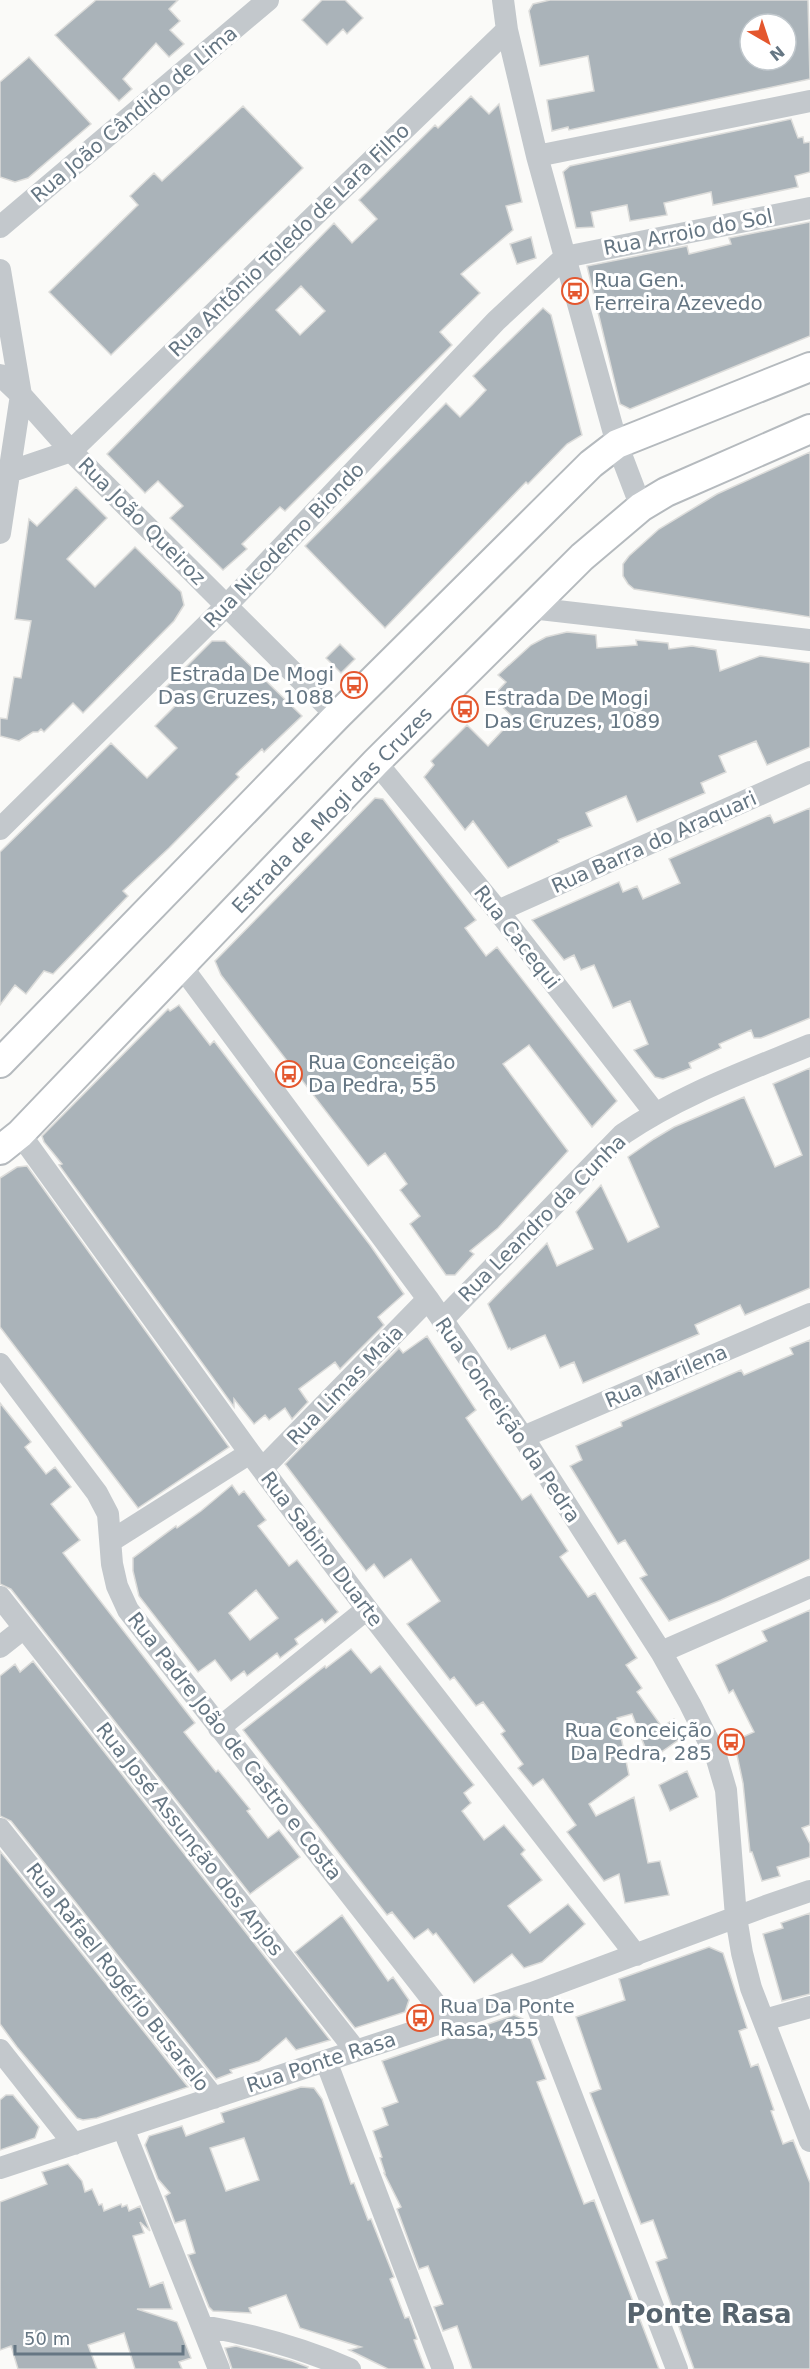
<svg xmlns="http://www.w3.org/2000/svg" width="810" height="2369" font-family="'DejaVu Sans',sans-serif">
  <rect width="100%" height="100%" fill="#fafaf8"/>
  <!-- building -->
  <path fill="#aab3b9" stroke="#dcdcda" stroke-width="1.5" fill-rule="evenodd" d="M96 0H178L169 9 180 21 170 30 184 44 169 57 156 43 123 79 132 89 119 101 55 35Z
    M322 0H345L363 18 347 34 343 29 327 45 302 20Z
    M550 0H808L810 79 569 130 568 127 552 131 547 100 594 91 588 56 540 66 529 11 533 4ZM750 24H786V60H750Z
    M29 57 91 124 28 178 15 182 0 177V82Z
    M471 96 489 114 499 104 522 202 506 206 513 230 461 274 480 293 440 332 452 345 285 511 280 507 242 544 247 549 223 570 170 518 183 506 158 481 145 493 107 454 334 223 352 243 377 219 359 200 435 125 438 128ZM301 286 325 311 300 335 276 310Z
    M243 106 303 168 111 355 49 292 138 205 130 196 154 173 162 181Z
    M791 119 798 138 803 137 804 143 810 142V172L795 176 798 187 713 205 711 192 664 203 667 215 630 221 627 205 591 212 594 227 576 228 563 172 570 166Z
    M810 222V336L630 409 620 404 587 266 687 246 689 254 731 244 729 238Z
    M531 237 536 258 517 264 510 244Z
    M543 308 551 315 582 435 567 444 528 484 526 482 385 628 305 546 446 403 460 417 473 404 486 390 473 376Z
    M810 452V617L634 589 628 584 623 576V564L629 556 659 529 717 494Z
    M76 487 107 518 67 559 95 587 135 547 181 592 184 605 174 621 83 713 73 703 44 732 41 729 38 732H33L19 741 0 736V718L7 719 14 677 21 678 31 621 15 619 29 519 37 526Z
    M567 632 596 635 597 648 637 645 636 640 668 643 669 649 692 646 716 650 720 671 760 656 810 663V747L767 765 756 741 719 756 726 772 701 783 705 793 637 822 626 796 586 813 592 826 558 840 559 842 508 868 473 821 465 830 424 777 434 765 431 761 467 725 488 746 514 718 492 697 506 682 498 675 531 645 546 637Z
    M212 641H225L302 716 264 752 262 749 236 774 239 777 169 848 123 891 128 896 53 974 44 971 26 994 15 985 0 1005V852L111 743 147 778 177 748 155 726 176 705 162 691Z
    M340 644 355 659 341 673 326 658Z
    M375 798 383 799 476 920 465 928 486 956 497 947 617 1101 592 1127 529 1045 503 1064 568 1151 498 1228 470 1251 474 1254 455 1275H446L410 1224 420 1216 400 1190 407 1184 385 1153 368 1166 221 975 215 961Z
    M810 808V1018L761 1038H754L751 1030 719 1044 721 1048 689 1063 691 1068 663 1079 655 1077 634 1050 648 1044 630 1001 613 1008 594 965 581 970 574 955 564 960 532 920 619 882 623 892 637 886 643 899 680 883 669 859 770 815 774 823Z
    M179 1005 210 1045 214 1041 370 1245 404 1294 378 1317 384 1325 340 1369 335 1362 299 1389 308 1402 292 1419 285 1408 269 1420 265 1415 254 1424 234 1399V1407L59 1165 62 1164 44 1142 42 1136 168 1009 170 1011Z
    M810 1068V1288L745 1315 740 1305 695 1325 699 1334 583 1383 574 1362 560 1368 545 1335 511 1350 510 1348 508 1349 488 1304 547 1243 557 1266 593 1249 576 1212 601 1185 628 1242 659 1227 628 1157 654 1139 674 1127 744 1097 775 1167 802 1155 773 1084Z
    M27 1166 229 1447 138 1508 0 1327V1178L17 1167Z
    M427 1336 476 1410 466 1418 522 1500 531 1494 568 1551 560 1557 588 1597 595 1593 637 1658 626 1665 642 1688 637 1692 662 1727 674 1719 684 1736 650 1760 632 1714 617 1718 629 1775 589 1804 596 1816 634 1797 648 1863 660 1861 669 1895 625 1903 619 1874 604 1881 567 1832 576 1825 543 1779 533 1786 518 1768 523 1764 501 1734 505 1731 483 1702 476 1706 454 1677 450 1680 407 1624 440 1601 411 1559 384 1578 374 1564 366 1571 285 1464 399 1348 403 1353Z
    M810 1340V1559L721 1600 669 1621 640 1578 647 1575 625 1540 618 1544 570 1466 582 1460 576 1446 622 1426 621 1422 741 1370 744 1375 793 1354 790 1348Z
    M0 1403 31 1442 25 1447 46 1474 55 1467 71 1487 51 1504 80 1540 63 1553 195 1723 184 1732 216 1772 218 1770 250 1809 247 1811 268 1838 279 1830 300 1857 250 1894 11 1589 0 1584Z
    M232 1485 239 1495 244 1491 266 1520 258 1526 289 1566 297 1560 338 1612 325 1623 322 1619 295 1639 298 1644 280 1658 277 1653 247 1676 244 1671 231 1681 215 1660 198 1672 139 1596 133 1571V1558L176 1526 177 1528 201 1511ZM256 1590 278 1618 250 1640 229 1613Z
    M810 1610V1825L802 1828 810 1844V1857L777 1867 780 1876 762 1881 752 1852H750L743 1783 734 1741 754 1732 733 1690 729 1693 716 1665 767 1641 762 1631Z
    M351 1649 371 1673 380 1666 474 1785 464 1793 471 1803 462 1811 484 1840 504 1825 525 1850 521 1854 542 1880 508 1906 530 1933 568 1904 585 1924 542 1962 524 1968 512 1954 474 1983 436 1933 433 1935 428 1929 414 1939 392 1912 387 1915 243 1730 325 1666 326 1668Z
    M33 1661 330 2040 296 2050 286 2038 259 2061 230 2070 232 2073 216 2079 11 1821 0 1816V1676L15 1664 20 1672Z
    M687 1771 698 1797 670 1811 659 1785Z
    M0 1851 188 2087 97 2118 83 2120 77 2118 17 2047 0 2024Z
    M810 1913V1994L782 2001 763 1934 783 1928 781 1923Z
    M342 1915 388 1981 393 1977 409 2000 405 2012 355 2028 295 1952Z
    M709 1947 723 1953 747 2028 739 2031 751 2067 758 2064 774 2110 771 2111 783 2144 793 2140 810 2183V2369H694L656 2262 667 2258 653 2220 641 2224 590 2093 601 2089 576 2017 625 2000 619 1979Z
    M514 2015 523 2019 546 2079 537 2082 584 2204 594 2200 659 2369H472L457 2326 443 2331 434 2307 443 2304 428 2266 419 2269 397 2209 401 2207 384 2173H385L380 2158 382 2157 373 2131 388 2125 382 2108 398 2102 382 2061Z
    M301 2087 314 2088 322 2099 351 2184 354 2183 368 2220 371 2219 394 2277 390 2279 405 2318 409 2317 417 2339 414 2340 425 2369H388L349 2350 361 2347 300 2328 286 2295 249 2308 251 2313 213 2311 209 2307 188 2255 195 2253 185 2220 175 2223 165 2196 170 2193 158 2179 145 2145 149 2136 182 2126 186 2136 224 2122 221 2113ZM244 2138 259 2180 226 2191 210 2148Z
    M6 2095H13L39 2127 35 2138 0 2150V2100Z
    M68 2164 82 2181 85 2192 92 2189 99 2205 102 2204 104 2211 121 2204 122 2207 127 2205 129 2211 140 2206 150 2231 140 2222 144 2233 133 2236 150 2287 163 2282 172 2309H137L177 2322 191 2358 179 2362 182 2369H135L124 2333 88 2345 97 2369H18L11 2346 0 2350V2202L47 2184 42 2172Z
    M236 2346 292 2361 308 2367 307 2369H232L225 2348Z"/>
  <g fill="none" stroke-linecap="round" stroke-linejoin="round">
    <defs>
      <path id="major" d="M0 1063 337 716 591 464 617 444 810 367
        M0 1150 20 1134 376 762 582 557 641 507 666 492 810 429"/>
    </defs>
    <!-- major casing -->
    <use href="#major" stroke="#b5babe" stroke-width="32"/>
    <!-- minor -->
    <path stroke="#c3c8cc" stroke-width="22" d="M503 0 507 30 537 156 617 444 641 507
      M537 156 810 101
      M0 227 268 0
      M0 270 21 395 0 533
      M0 375 21 395 71 451 337 716
      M9 472 71 451 507 30
      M531 608 810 640
      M376 762 498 911 655 1113
      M0 829 227 605 496 321 565 257 810 208
      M498 911 810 772
      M182 967 428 1299 523 1437 661 1652 690 1704 716 1756 726 1790 736 1917 742 1953 751 1988 810 2141
      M20 1134 250 1453 367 1609 636 1955
      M442 1320 623 1134C680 1095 747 1071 810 1045
      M0 1364 97 1493 108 1514 112 1564 117 1586 128 1610 449 2021
      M523 1437 810 1314
      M262 1469 428 1299
      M111 1541 250 1453
      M0 1597 356 2051
      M0 1647 24 1628
      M661 1652 810 1587
      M219 1728 367 1609
      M0 1829 214 2098
      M532 1993 677 2369
      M764 2020 810 2007
      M0 2050 74 2144
      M326 2061 443 2369
      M123 2128 219 2369
      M0 2168 532 1993 766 1906 810 1891
      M203 2326C255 2335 302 2348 350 2369"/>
    <!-- major -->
    <use href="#major" stroke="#fff" stroke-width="28"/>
  </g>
  <!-- icons -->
  <defs>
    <symbol id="bus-ring" viewBox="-11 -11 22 22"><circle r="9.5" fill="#fff" stroke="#e4572e" stroke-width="1.5"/><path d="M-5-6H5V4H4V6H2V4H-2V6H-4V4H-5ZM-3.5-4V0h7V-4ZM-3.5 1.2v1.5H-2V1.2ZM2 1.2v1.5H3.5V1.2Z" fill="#e4572e"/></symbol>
  </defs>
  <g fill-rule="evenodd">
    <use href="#bus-ring" x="560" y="276" width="30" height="30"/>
    <use href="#bus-ring" x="339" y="670" width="30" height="30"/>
    <use href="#bus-ring" x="450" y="694" width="30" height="30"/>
    <use href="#bus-ring" x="274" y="1059" width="30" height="30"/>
    <use href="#bus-ring" x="716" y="1727" width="30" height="30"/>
    <use href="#bus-ring" x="405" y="2003" width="30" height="30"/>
  </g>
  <g text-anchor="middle" stroke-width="6" stroke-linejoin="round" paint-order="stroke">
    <!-- street labels -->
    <g font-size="20" fill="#657683" stroke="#fff">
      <text transform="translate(134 114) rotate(-40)" y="7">Rua João Cândido de Lima</text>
      <text transform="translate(688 232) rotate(-11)" y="7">Rua Arroio do Sol</text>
      <text transform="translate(289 240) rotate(-44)" y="7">Rua Antônio Toledo de Lara Filho</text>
      <text transform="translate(142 521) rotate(45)" y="7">Rua João Queiroz</text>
      <text transform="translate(284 545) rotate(-46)" y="7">Rua Nicodemo Biondo</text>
      <text transform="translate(332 810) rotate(-46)" y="7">Estrada de Mogi das Cruzes</text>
      <text transform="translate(654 842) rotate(-24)" y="7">Rua Barra do Araquari</text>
      <text transform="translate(517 937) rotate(52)" y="7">Rua Cacequi</text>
      <text transform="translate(542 1218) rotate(-45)" y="7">Rua Leandro da Cunha</text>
      <text transform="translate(666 1376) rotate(-23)" y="7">Rua Marilena</text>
      <text transform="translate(345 1385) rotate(-46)" y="7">Rua Limas Maia</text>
      <text transform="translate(508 1420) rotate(56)" y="7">Rua Conceição da Pedra</text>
      <text transform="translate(322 1549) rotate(53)" y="7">Rua Sabino Duarte</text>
      <text transform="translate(235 1746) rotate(52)" y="7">Rua Padre João de Castro e Costa</text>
      <text transform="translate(190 1839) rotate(52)" y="7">Rua José Assunção dos Anjos</text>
      <text transform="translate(118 1977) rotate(52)" y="7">Rua Rafael Rogério Busarelo</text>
      <text transform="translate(321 2062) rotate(-18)" y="7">Rua Ponte Rasa</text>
    </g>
    <!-- poi labels -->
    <g font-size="20" fill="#657683" stroke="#fff" text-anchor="start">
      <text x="594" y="287">Rua Gen.<tspan x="594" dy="23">Ferreira Azevedo</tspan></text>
      <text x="334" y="681" text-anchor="end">Estrada De Mogi<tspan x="334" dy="23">Das Cruzes, 1088</tspan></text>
      <text x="484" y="705">Estrada De Mogi<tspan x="484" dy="23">Das Cruzes, 1089</tspan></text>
      <text x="308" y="1069">Rua Conceição<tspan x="308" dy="23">Da Pedra, 55</tspan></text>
      <text x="712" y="1737" text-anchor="end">Rua Conceição<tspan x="712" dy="23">Da Pedra, 285</tspan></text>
      <text x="440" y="2013">Rua Da Ponte<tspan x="440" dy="23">Rasa, 455</tspan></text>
    </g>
    <!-- district labels -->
    <g font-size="26" font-weight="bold" fill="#57646e" stroke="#fff">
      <text x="709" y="2323">Ponte Rasa</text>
    </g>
  </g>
  <!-- north arrow -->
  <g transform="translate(768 42) rotate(141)"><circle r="28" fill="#ffffff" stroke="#c1c8cd" stroke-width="1.5"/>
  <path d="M0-4.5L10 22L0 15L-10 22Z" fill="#e4572e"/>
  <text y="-9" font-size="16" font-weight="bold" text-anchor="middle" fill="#657683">N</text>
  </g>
  <!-- scale -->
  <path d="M15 2345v9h168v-9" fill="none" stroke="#657683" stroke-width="3"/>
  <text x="24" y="2345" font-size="18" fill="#657683" stroke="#ffffff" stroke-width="4.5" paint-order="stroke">50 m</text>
</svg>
